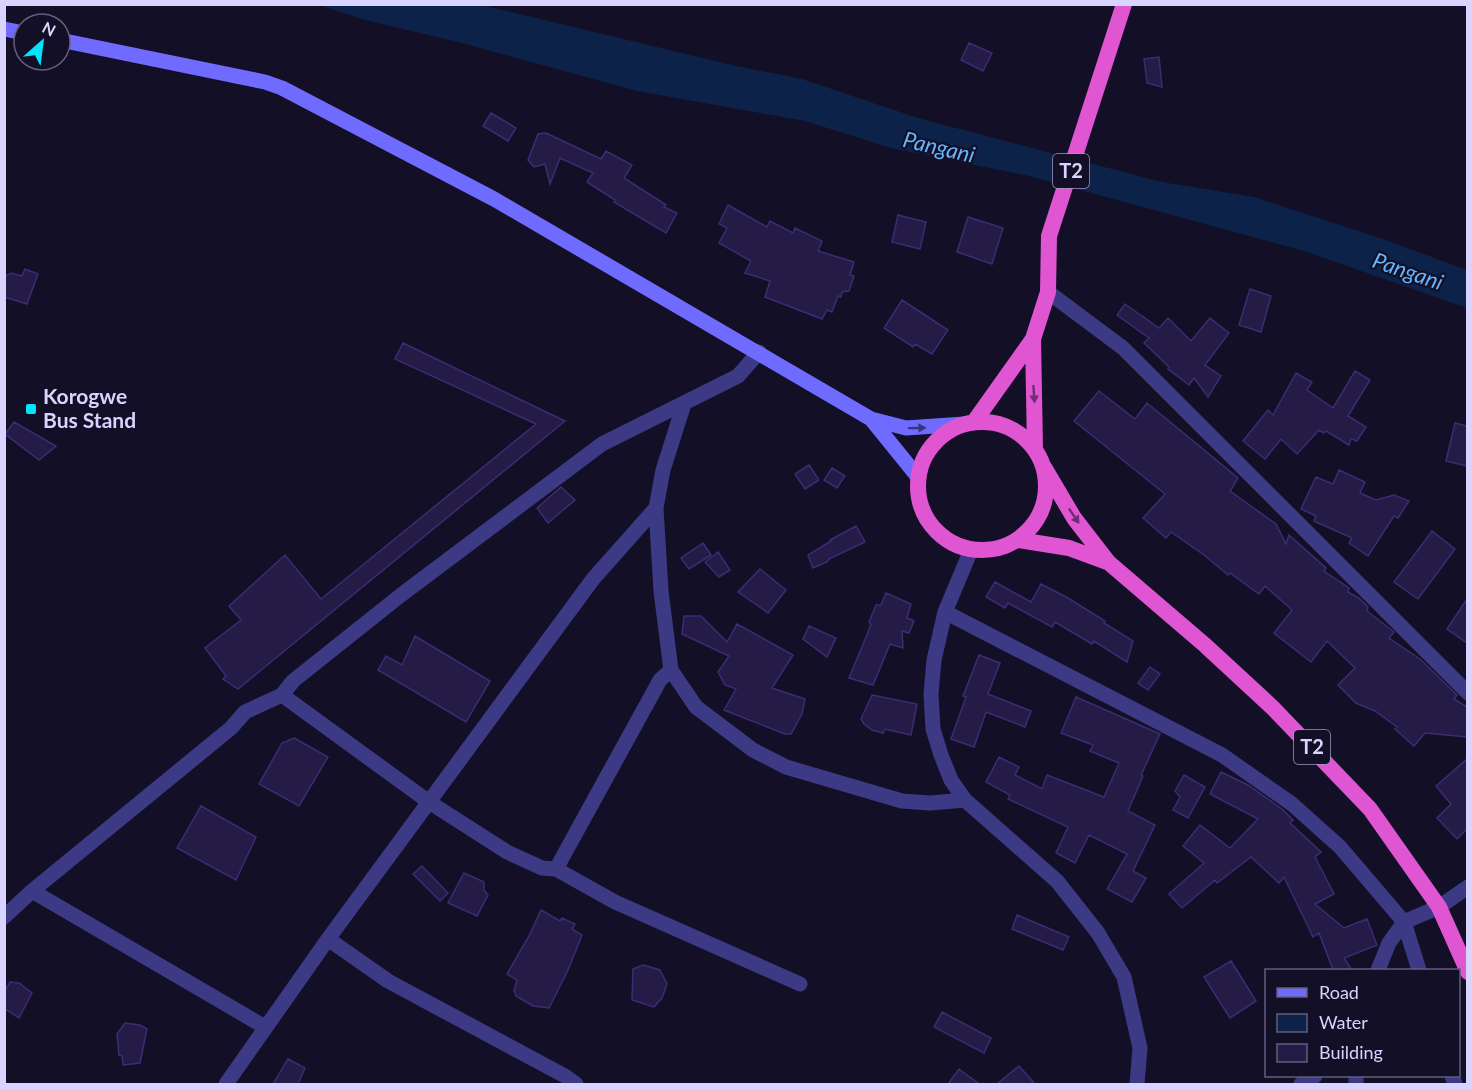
<svg xmlns="http://www.w3.org/2000/svg" width="1472" height="1089" font-family="Lato,sans-serif">
  <rect width="100%" height="100%" fill="#130f26"/>
  <!-- water -->
  <path fill="#0c2248" d="M319 5H482L736 66 802 79 918 118 1162 182 1254 197 1386 240 1467 270V308L1304 251 1029 176 891 148 805 121 637 91 462 43 365 20Z"/>
  <!-- building -->
  <path fill="#241b47" stroke="#3b2d73" stroke-width="1.5" d="M969 43 992 53 983 71 961 60Z
    M1159 57 1162 87 1147 83 1144 59Z
    M491 113 516 128 508 141 483 126Z
    M546 133 601 159 606 151 632 165 624 178 666 205 664 207 677 213 666 233 614 202 615 200 587 182 593 173 560 158 550 184 545 164 534 167 528 160 538 134Z
    M728 205 767 227 770 221 793 233 795 228 822 241 818 251 854 262 850 275 854 276 849 291 842 292 841 297 838 296 832 312 827 310 822 319 765 297 770 281 745 273 751 261 719 243 727 228 719 224Z
    M898 215 926 222 920 249 892 242Z
    M968 217 1003 228 992 264 957 252Z
    M25 269 38 274 27 304 4 297V277L11 273 22 276Z
    M1250 289 1271 296 1261 332 1239 325Z
    M902 300 948 330 932 354 915 344 913 347 884 328Z
    M1125 304 1159 328 1168 318 1191 341 1210 318 1229 333 1205 365 1221 376 1208 397 1194 378 1189 385 1168 369 1169 367 1144 343 1149 338 1117 315Z
    M403 343 565 421 238 689 223 679 226 676 205 648 241 620 229 606 285 555 321 599 536 424 395 359Z
    M1355 371 1370 380 1348 416 1366 427 1357 441 1351 439 1349 445 1326 431 1324 433 1319 430 1297 454 1281 439 1265 459 1243 441 1268 410 1273 415 1296 373 1312 382 1307 390 1333 408Z
    M1099 391 1135 419 1147 403 1238 478 1230 491 1276 524 1286 544 1289 535 1326 568 1324 571 1349 588 1348 592 1359 598 1368 607 1367 611 1394 632 1389 638 1420 659 1457 695 1454 699 1467 707V737L1425 733 1414 746 1395 729 1397 727 1375 711 1356 703 1338 685 1355 668 1327 641 1311 662 1274 633 1292 610 1265 586 1259 594 1230 573 1228 575 1204 555 1171 532 1166 538 1143 518 1165 494 1074 421Z
    M14 422 56 446 39 460 5 434Z
    M1455 423 1467 426V466L1446 461Z
    M809 465 819 480 805 489 795 474Z
    M832 468 845 476 837 488 824 480Z
    M1339 470 1365 482 1360 493 1376 500 1394 495 1409 501 1398 518 1394 516 1368 556 1349 543 1352 538 1314 521 1316 516 1301 509 1316 477 1333 484Z
    M561 487 575 500 548 523 537 508Z
    M856 526 865 542 829 559 827 562 813 568 808 555 831 541 830 540Z
    M1432 531 1455 549 1418 599 1394 582Z
    M703 543 711 555 689 569 681 558Z
    M718 552 730 570 719 577 705 562Z
    M760 569 786 590 768 613 738 592Z
    M995 582 1031 602 1041 584 1068 598 1105 621 1104 623 1133 641 1127 662 1094 641 1092 644 1055 622 1052 627 1008 603 1005 608 986 597Z
    M886 593 911 604 907 618 914 621 909 633 902 631 903 648 890 644 873 685 849 678 866 637 871 624 869 622 876 605H881Z
    M1467 599V643L1447 629Z
    M684 616H701L727 642 737 624 793 655 772 688 805 699 802 714 791 734H785L724 710 736 689 725 685 718 672 729 656 682 634Z
    M809 626 836 638 827 657 803 639Z
    M415 636 490 681 466 722 378 670 386 656 402 665Z
    M979 655 1000 663 988 694 1031 711 1025 727 986 712 974 747 951 739 966 697 963 696Z
    M1150 667 1160 674 1148 690 1138 683Z
    M872 695 917 704 911 735 885 729 883 733 872 730 864 724 861 719Z
    M1076 697 1160 734 1141 775 1143 776 1128 811 1155 825 1133 871 1146 878 1132 902 1107 889 1127 854 1089 835 1075 863 1056 853 1068 827 1008 799 1010 795 986 782 999 757 1019 767 1015 775 1042 789 1047 775 1104 797 1119 763 1090 751 1093 745 1061 733Z
    M294 738 328 757 299 806 259 784 282 743Z
    M1467 759V829L1457 839 1437 818 1451 804 1436 786Z
    M1221 772 1248 785 1282 809 1293 820 1290 823 1321 852 1315 857 1334 894 1315 904 1344 928 1367 919 1377 945 1344 958 1352 970H1333L1319 933 1313 937 1284 877 1279 883 1251 857 1217 883 1215 880 1182 908 1169 894 1204 863 1183 846 1200 825 1230 848 1258 819 1210 794Z
    M1184 775 1205 787 1188 818 1173 810 1180 797 1175 791Z
    M201 806 256 837 236 880 177 848Z
    M422 866 448 893 440 901 413 874Z
    M464 873 484 882V890L488 895 477 916 448 903Z
    M541 910 560 921 562 918 575 924 572 929 582 935 568 970 549 1008 533 1006 516 996 514 990 517 980 507 974 529 936Z
    M1017 915 1069 937 1063 950 1012 929Z
    M1231 961 1256 1001 1230 1018 1204 977Z
    M643 965 660 970 667 984 662 998 654 1007 632 1000 633 969Z
    M10 982 19 983 32 993 19 1018 4 1008V993Z
    M942 1012 991 1038 984 1053 934 1027Z
    M125 1023 140 1025 147 1029 140 1063 123 1065 122 1056 119 1055 117 1034Z
    M288 1059 305 1068 298 1084H273Z
    M1019 1066 1035 1084H997Z
    M959 1069 979 1084H948Z"/>
  <g fill="none" stroke-linecap="round" stroke-linejoin="round">
    <!-- minor -->
    <path stroke="#3d3a85" stroke-width="15" d="M1048 292 1123 348 1468 693
      M684 404 663 470 656 508 661 591 671 670 696 707 753 750 786 767 902 801 930 803 965 800
      M971 550 945 612 934 660 931 694 933 729 941 755 951 780 965 800 1057 881 1098 933 1124 977 1140 1048 1137 1084
      M945 612 1222 755 1292 804 1340 847 1404 922 1419 970
      M282 695 429 802 507 852 542 868 556 869 615 902 800 984
      M556 869 660 680 671 670
      M32 891 265 1027
      M4 917 32 891 231 728 245 712 282 695 293 681 401 595 602 444 738 376 759 352
      M328 939 388 981 565 1076 576 1084
      M1378 970 1389 943 1404 922 1439 907 1468 887
      M1452 1076 1455 1084
      M226 1084 328 939 593 579 656 508
      M1301 1084 1315 1076
      M1356 1084V1076"/>
    <!-- secondary -->
    <path stroke="#6f6bff" stroke-width="15" d="M4 29 24 33
      M60 40 265 82 282 88 494 199 871 419 906 428 964 424
      M871 419 918 477"/>
    <!-- trunk -->
    <path stroke="#e055d1" stroke-width="16" d="M1033 339 1035 449
      M974 422 1033 339 1048 292 1049 236 1124 4
      M918 486a64 64 0 1 1 128 0a64 64 0 1 1-128 0Z
      M1044 467 1074 518 1108 562 1206 646 1272 707 1370 809 1439 907 1468 972
      M1019 540 1069 548 1107 562"/>
  </g>
  <!-- one-way arrows -->
  <defs><path id="oneway-solid" d="M-6-.8H1V-3.2L6.5 0L1 3.2V.8H-6Z" transform="scale(1.5)"/></defs>
  <g fill="#6f2e73">
    <use href="#oneway-solid" transform="translate(1034 394) rotate(86)"/>
    <use href="#oneway-solid" transform="translate(1074 516) rotate(56)"/>
  </g>
  <use fill="#38347d" href="#oneway-solid" transform="translate(917 428) rotate(-1)"/>
  <!-- markers -->
  <rect fill="#00e5ff" stroke="#130f26" stroke-width="2" x="25" y="403" width="12" height="12" rx="3"/>
  <g text-anchor="middle" stroke-width="4.5" stroke-linejoin="round" paint-order="stroke">
    <!-- shield labels -->
    <g fill="#130f26" stroke="#9e99be" stroke-width="1.5">
      <rect x="1053" y="154" width="36" height="34" rx="4.5"/>
      <rect x="1294" y="730" width="36" height="34" rx="4.5"/>
    </g>
    <g font-size="20" font-weight="bold" fill="#d9d4ff">
      <text x="1071" y="178">T2</text>
      <text x="1312" y="754">T2</text>
    </g>
    <!-- poi labels -->
    <g font-size="21" font-weight="bold" fill="#d9d4ff" stroke="#130f26" text-anchor="start">
      <text x="43" y="404">Korogwe<tspan x="43" dy="24">Bus Stand</tspan></text>
    </g>
    <!-- water labels -->
    <g font-size="22" font-style="italic" fill="#62b6ff" stroke="#130f26">
      <text transform="translate(939 147) rotate(13)" y="8">Pangani</text>
      <text transform="translate(1408 271) rotate(19)" y="8">Pangani</text>
    </g>
  </g>
  <!-- border -->
  <rect width="1472" height="1089" fill="none" stroke="#d9d4ff" stroke-width="12"/>
  <!-- legend -->
  <rect x="1265" y="969" width="195" height="108" fill="#130f26" stroke="#625e7d" stroke-width="1.5"/>
  <rect x="1277" y="988" width="30" height="9" fill="#6f6bff" stroke="#625e7d" stroke-width="1.5"/>
  <text x="1319" y="999" font-size="18" fill="#d9d4ff">Road</text>
  <rect x="1277" y="1014" width="30" height="18" fill="#0c2248" stroke="#625e7d" stroke-width="1.5"/>
  <text x="1319" y="1029" font-size="18" fill="#d9d4ff">Water</text>
  <rect x="1277" y="1044" width="30" height="18" fill="#241b47" stroke="#625e7d" stroke-width="1.5"/>
  <text x="1319" y="1059" font-size="18" fill="#d9d4ff">Building</text>
  <!-- north arrow -->
  <g transform="translate(42 42) rotate(28)"><circle r="28" fill="#130f26" stroke="#625e7d" stroke-width="1.5"/>
  <path d="M0-4.5L10 22L0 15L-10 22Z" fill="#00e5ff"/>
  <text y="-9" font-size="16" font-weight="bold" text-anchor="middle" fill="#d9d4ff">N</text>
  </g>
</svg>
